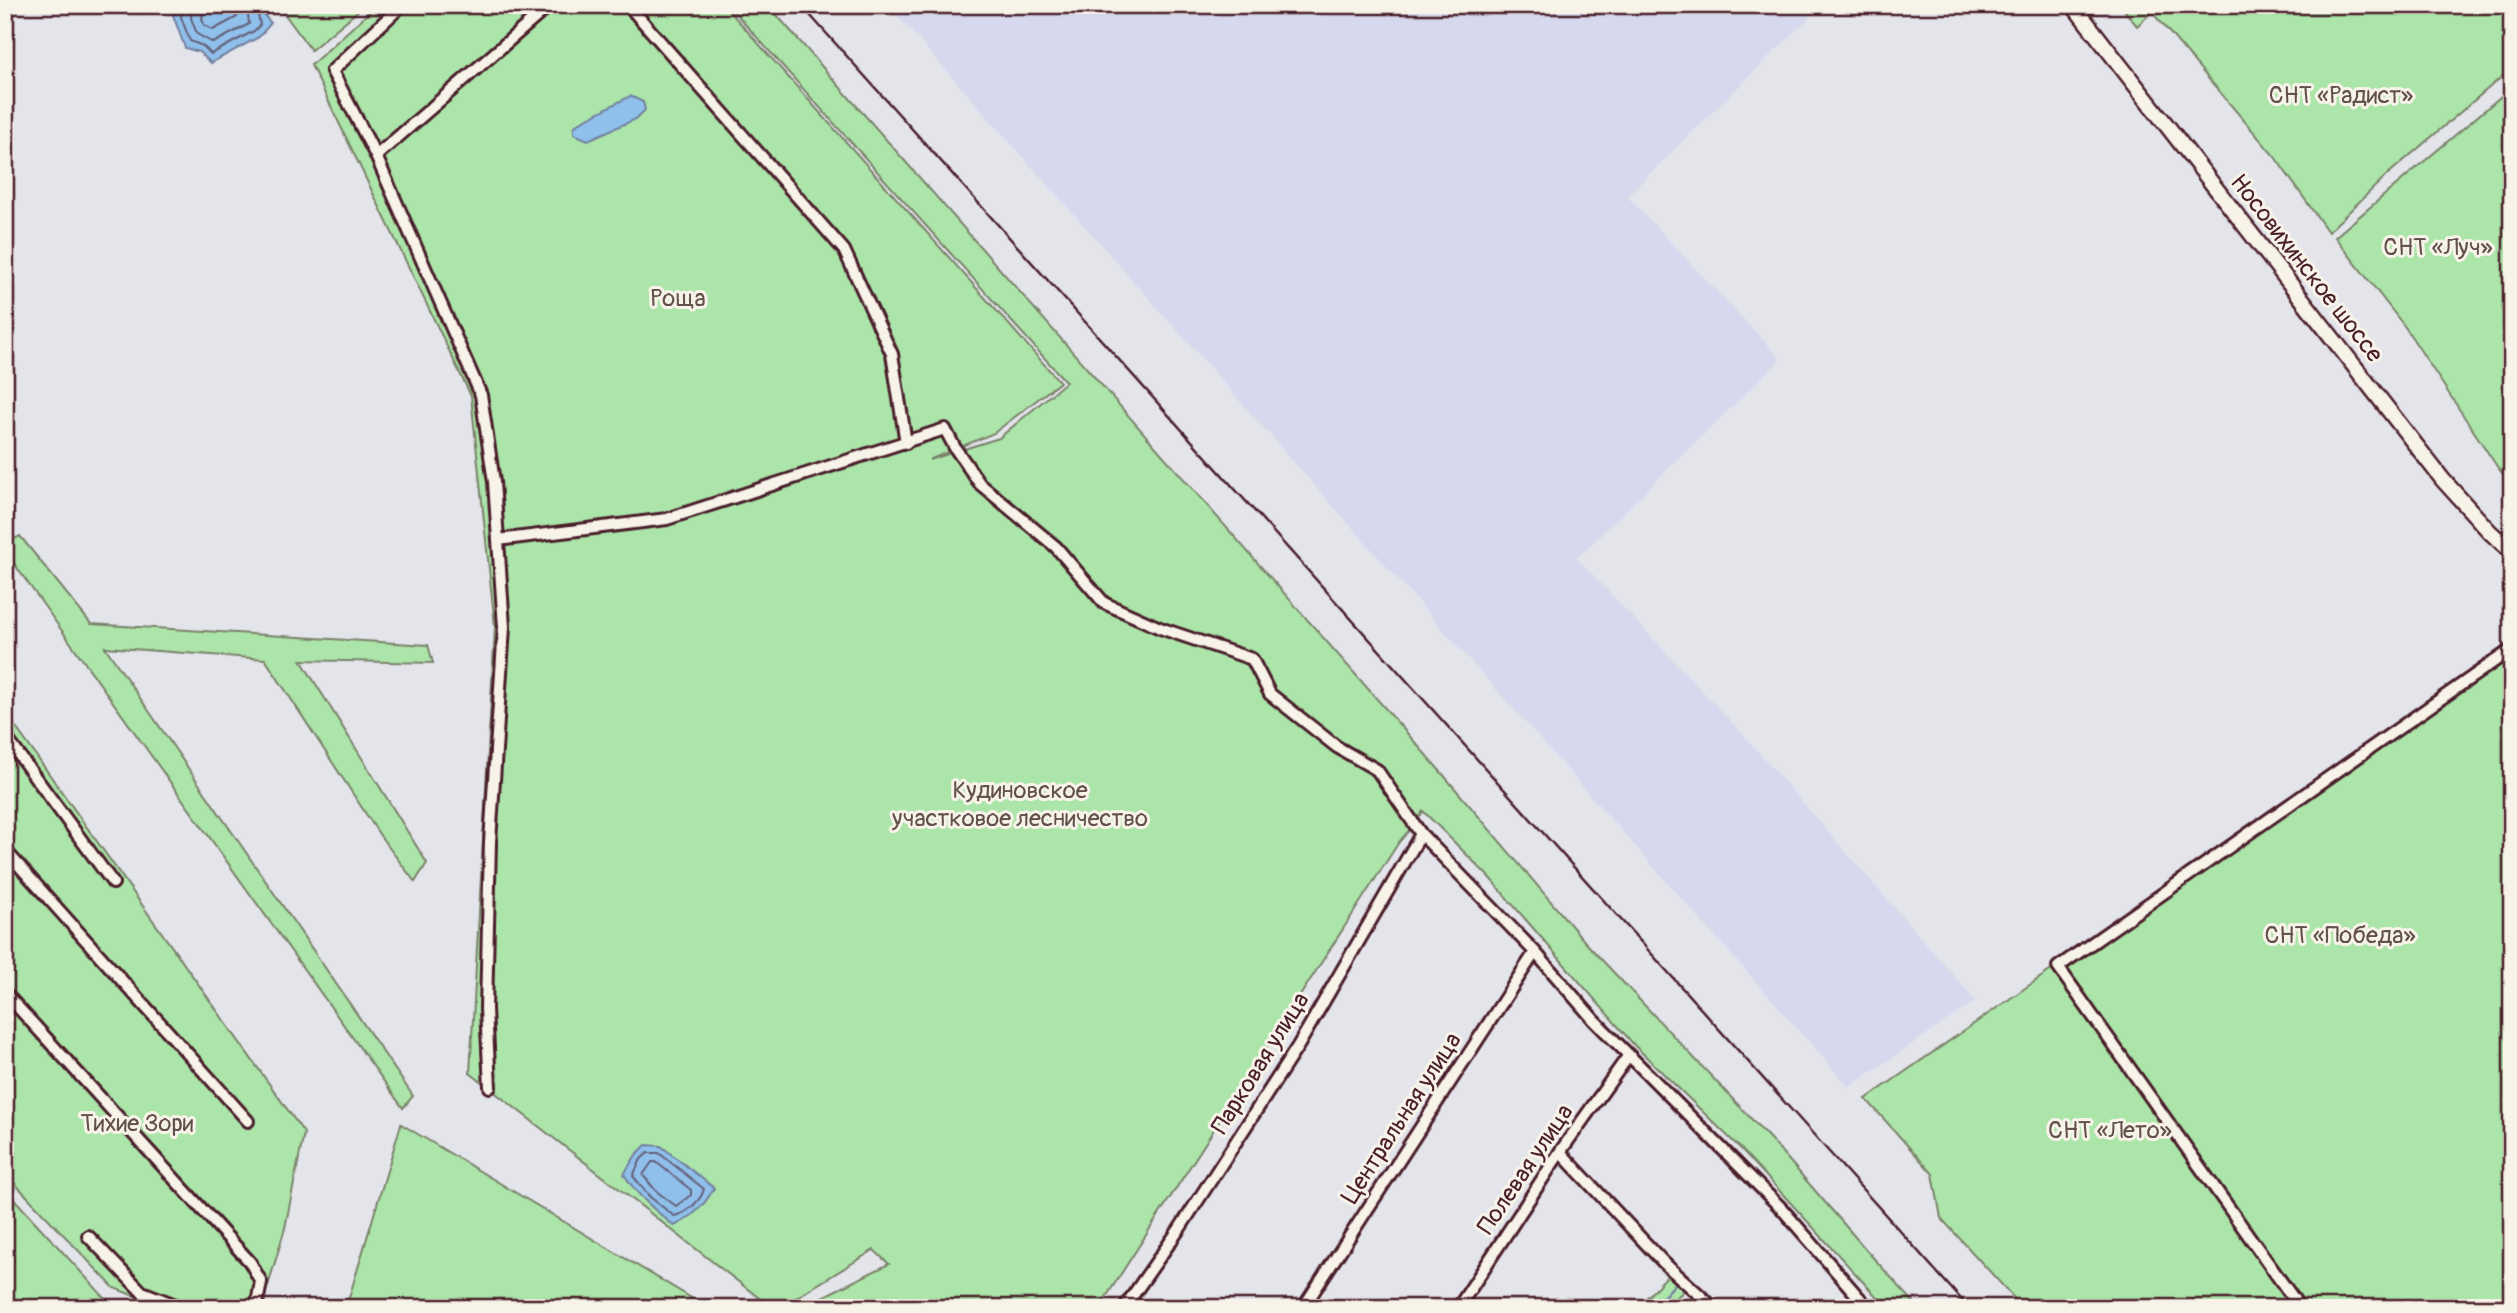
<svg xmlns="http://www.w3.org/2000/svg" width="2517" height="1313" font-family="Pangolin,sans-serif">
  <rect width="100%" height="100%" fill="#e4e4eb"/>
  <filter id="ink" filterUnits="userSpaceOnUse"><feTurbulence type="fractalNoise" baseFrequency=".0143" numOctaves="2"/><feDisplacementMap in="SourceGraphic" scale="14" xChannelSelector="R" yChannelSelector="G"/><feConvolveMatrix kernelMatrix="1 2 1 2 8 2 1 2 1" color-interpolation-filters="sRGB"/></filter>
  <g filter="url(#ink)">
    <!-- built -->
    <path fill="#d6d9ed" d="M888 5H1822L1627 196 1781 359 1577 558 1740 731 1976 1001 1849 1087Z"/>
    <!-- green -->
    <path fill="#abe5a9" stroke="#7a826a" stroke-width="2" d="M278 5H365L311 50Z
      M377 5H724L1060 382 994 433 929 460 999 438 1066 382 728 5H768L1441 772 1586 943 1773 1142 1868 1252 1919 1308H1887L1742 1150 1635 1046 1488 876 1423 811 1418 820 1399 842 1099 1308H800L889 1264 874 1250 779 1308H772L470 1073 495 627 471 396 311 65Z
      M2120 5H2512V68L2387 175 2328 232 2275 157 2152 12 2137 26Z
      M2512 87V485L2498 468 2405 327 2335 237Z
      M20 536 91 624 428 645 433 663 301 660 427 863 415 882 381 837 265 659 105 647 413 1096 403 1108 5 551V544Z
      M2512 649V1308H2023L1941 1218 1933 1174 1866 1099Z
      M5 712 304 1133 285 1228 263 1303 258 1308H165L114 1288 5 1173Z
      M401 1124 708 1308H346Z
      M5 1189 113 1307 116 1308H5Z
      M1668 1275H1673L1687 1288 1665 1308H1637Z"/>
    <!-- water -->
    <path fill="#8fc0eb" stroke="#73809e" stroke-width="2" d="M186 5H261L264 9V15L271 23 259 37 211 63 199 52 185 48 173 15 177 8Z
      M630 96 643 102 645 110 636 119 588 140 574 134V127L580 122Z
      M646 1145 661 1146 714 1188C705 1205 692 1218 674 1226 655 1210 637 1196 624 1174L636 1155Z"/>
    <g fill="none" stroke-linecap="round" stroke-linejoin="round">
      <!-- shore -->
      <path stroke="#665f78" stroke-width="2" d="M184 5 181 17 190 41 203 46 211 54 254 31 260 25 256 5
        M193 5 191 18 197 34 213 43 249 24 247 5
        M204 5 202 18 204 25 213 30 237 17V5
        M648 1153H659L704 1189C701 1201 686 1214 674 1216L650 1197 633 1176 641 1159Z
        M652 1162H656L691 1190V1195L676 1206 656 1191 643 1175Z"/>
      <!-- stream -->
      <path stroke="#73809e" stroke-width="2.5" d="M1653 1308 1676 1283"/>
      <defs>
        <path id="minor" d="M402 5 332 71 376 156 481 395 494 482 504 627 490 842 486 1009 490 1087
          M628 5 844 250 892 354 906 443
          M376 156 550 5
          M498 540 667 519 945 429 955 448 980 484 1056 547 1104 603 1160 628 1252 659 1270 694 1337 747 1377 770 1421 834 1535 952 1594 1020 1782 1209 1868 1308
          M5 736 113 883
          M5 850 248 1121
          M5 993 250 1262 261 1282 257 1303 251 1308
          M1560 1152 1664 1263 1714 1308
          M88 1236 142 1292 183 1308
          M1124 1308 1180 1228 1298 1046 1421 834
          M1303 1308 1535 952
          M1458 1308 1560 1152 1629 1055
          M2300 1308 2058 967 2512 649"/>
        <path id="major" d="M2073 5 2443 480 2490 532 2512 552"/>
      </defs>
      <!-- minor casing -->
      <use href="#minor" stroke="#4a1f2b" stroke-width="16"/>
      <!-- major casing -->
      <use href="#major" stroke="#4a1f2b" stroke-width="19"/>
      <!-- minor -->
      <use href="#minor" stroke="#f7f3e8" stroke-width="10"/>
      <!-- major -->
      <use href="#major" stroke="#f7f3e8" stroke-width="14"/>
      <!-- rail -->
      <path stroke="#4a1f2b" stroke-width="2.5" d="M801 5 1969 1308"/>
    </g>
  </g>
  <g text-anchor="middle" stroke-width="6" stroke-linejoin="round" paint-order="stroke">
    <!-- park labels -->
    <g font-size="24" fill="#62504a" stroke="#f7f3e8">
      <text x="2341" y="103">СНТ «Радист»</text>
      <text x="2438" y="255">СНТ «Луч»</text>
      <text x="678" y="306">Роща</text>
      <text x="1020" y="798">Кудиновское<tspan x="1020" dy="28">участковое лесничество</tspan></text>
      <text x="2340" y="943">СНТ «Победа»</text>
      <text x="137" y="1131">Тихие Зори</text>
      <text x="2110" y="1138">СНТ «Лето»</text>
    </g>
    <!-- street labels -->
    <g font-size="24" fill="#4a1f2b" stroke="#f7f3e8">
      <text transform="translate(2307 268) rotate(52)" y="8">Носовихинское шоссе</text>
      <text transform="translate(1260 1063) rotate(-58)" y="8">Парковая улица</text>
      <text transform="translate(1401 1118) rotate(-57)" y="8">Центральная улица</text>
      <text transform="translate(1525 1169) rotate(-56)" y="8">Полевая улица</text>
    </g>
  </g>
  <!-- margin -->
  <rect width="2517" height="1313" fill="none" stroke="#f7f3e8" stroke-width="28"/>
  <rect x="14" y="14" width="2489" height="1285" fill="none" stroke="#4a1f2b" stroke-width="2.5" filter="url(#ink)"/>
</svg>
